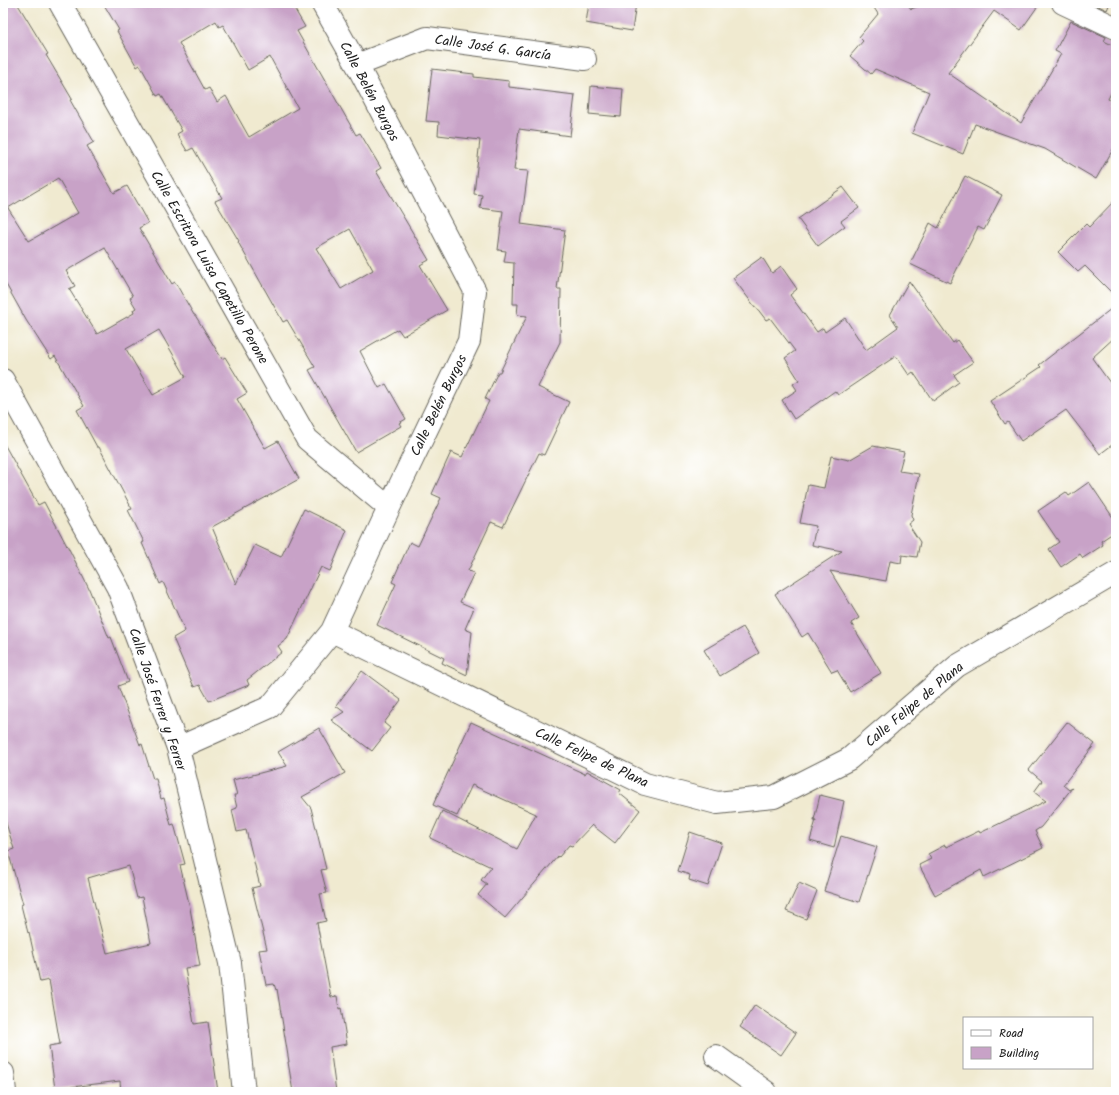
<svg xmlns="http://www.w3.org/2000/svg" width="1119" height="1095" font-family="Kalam,sans-serif">
  <rect width="100%" height="100%" fill="#fff"/>
  <filter id="ink" filterUnits="userSpaceOnUse"><feTurbulence type="fractalNoise" baseFrequency=".025" numOctaves="2"/><feDisplacementMap in="SourceGraphic" scale="8" xChannelSelector="R" yChannelSelector="G"/><feConvolveMatrix kernelMatrix="1 2 1 2 8 2 1 2 1" color-interpolation-filters="sRGB"/></filter>
  <filter id="wash" filterUnits="userSpaceOnUse"><feTurbulence type="fractalNoise" baseFrequency=".012" numOctaves="4" result="noise"/><feDisplacementMap in="SourceGraphic" scale="16" xChannelSelector="R" yChannelSelector="G"/><feGaussianBlur stdDeviation="0.9" result="paint"/><feColorMatrix in="noise" values="0 0 0 0 0 0 0 0 0 0 0 0 0 0 0 0 0 1.4 0 .05"/><feComposite in="paint" operator="in"/></filter>
  <g filter="url(#wash)">
    <rect width="100%" height="100%" fill="#f0ead0"/>
    <g id="blocks">
      <!-- building -->
      <path fill="#c8a2c7" fill-rule="evenodd" d="M3 3H17L48 54 46 55 72 99 70 100 94 142 87 146 114 193 127 186 148 223 139 228 172 284 175 282 194 315H195L222 359 225 357 247 393 237 399 265 448 278 441 299 479 212 527 236 584 255 545 281 557 304 509 347 530 330 571 321 567 287 639 278 646 282 652 247 680 249 685 209 701 200 685 194 687 173 638 185 631 163 582 160 584 142 543 144 542 128 510 132 509 99 447H97L77 410 84 406 55 356 51 359 26 320 3 279ZM58 178 78 213 29 241 8 208ZM105 248 133 296 130 298 136 308 133 310 134 313 97 334 69 289 75 286 66 271ZM159 330 186 377 153 395 126 349Z
        M103 3H291L305 27 297 31 356 135 360 133 381 168 376 171 429 260 420 265 447 310 403 336 398 329 360 351 379 388 386 384 406 419 399 423 401 426 356 452 309 370 315 367 287 320 283 322 238 242 239 241 215 201 222 198 193 148 187 151 177 134 182 131 161 94 157 96 140 65 137 67 117 31 119 30ZM216 21 219 27 223 25 248 70 270 57 298 108 249 137 226 96 217 102 209 88 205 90 179 43ZM350 229 373 270 341 289 316 248Z
        M589 3H636L632 31 586 23Z
        M871 3H907L911 9 927 3H1040L1021 30 994 11 948 73 1021 123 1061 54 1055 51 1071 21 1106 37 1104 41 1116 47V83L1108 99 1111 101 1110 104 1116 107V144L1096 179 1045 149 975 124 963 154 912 133 929 92 875 69 871 74 850 56 863 41 859 37 878 14Z
        M1092 3H1110L1107 10Z
        M432 69 474 74V77L509 81V87L575 95 570 136 519 129 514 170 528 171 521 224 565 230 557 289H561L560 342 538 387 569 402 544 455 539 453 503 527 491 522 468 571 474 573 460 602 474 608 465 629 472 632 467 675 442 663 444 658 377 625 396 584 392 582 410 542 418 546 441 498 432 494 451 452 462 457 489 401 485 399 498 372H500L527 316 517 315 518 304H513L514 263 504 262 506 251 498 250 503 211 480 208 482 195 474 194 480 140 438 135 439 122 426 121Z
        M591 86 623 89 621 117 589 114Z
        M965 176 1002 195 984 230 978 227 950 283 910 264 930 223 938 228Z
        M843 187 859 208 841 221 845 226 818 246 798 219Z
        M1116 199V297L1085 266 1078 272 1058 252 1086 224 1089 227Z
        M762 257 772 273 781 266 797 289 790 295 817 332 823 328 825 332 845 318 866 350 898 327 890 315 909 281 953 343 957 340 973 362 954 375 959 382 933 401 913 372 909 375 896 356 838 395 835 391 794 419 782 400 797 390 793 384 799 380 785 358 795 351 770 318 766 320 756 307H755L733 278Z
        M1116 305V336L1092 358 1116 391V442L1100 454 1066 410 1021 441 1008 422 1005 424 990 401 1041 367 1039 365Z
        M3 442 38 505 44 502 67 546V545L89 589 109 638 111 637 128 682 118 686 140 745 142 744 153 779H156L161 799 164 798 171 825 174 824 185 864 180 865 190 908 200 966 185 968 194 1024 208 1022 218 1092H121L120 1081 55 1089 49 1046 60 1044 49 980 40 982 29 932 28 933 21 905 23 904 8 851 14 849 3 813ZM129 866 137 898 142 897 151 943 107 953 88 878Z
        M873 446 904 452 899 471 919 474 911 515 913 520 908 524 920 542 917 557 902 555 901 563 890 561 886 581 830 571 859 618 851 623 881 673 850 692 837 670 832 672 808 633 802 637 775 594 842 551 812 545 816 526 800 523 808 485 824 488 831 456 849 460Z
        M1089 482 1116 522V531L1101 541 1103 545 1083 558 1080 554 1061 567 1049 549 1059 542 1038 511 1066 492 1069 496Z
        M743 627 759 653 720 676 704 650Z
        M362 671 401 700 384 723 390 728 372 751 331 720 344 712 336 706Z
        M471 722 585 774 587 771 621 790 619 793 640 810 615 843 592 825 572 846 569 845 559 857 558 856 505 918 478 895 487 884 481 880 491 867 430 838 442 811 517 849 536 814 472 785 457 816 433 805Z
        M1067 722 1095 744 1063 785 1069 790 1072 788 1041 827 1035 831 1043 848 984 877 981 870 935 895 919 865 931 859 928 854 945 845 946 847 979 831 980 833 1046 801 1034 792 1042 781 1029 770Z
        M319 728 345 773 302 797 311 808 326 869 321 870 327 893 320 894 326 921 317 923 331 997 337 996 339 1009 341 1008 347 1044 330 1047 336 1092H293L288 1062H289L277 989 276 990 274 984 266 985 259 950 267 949 252 888 260 886 246 830 237 832 232 810 237 808 234 795H237L233 780 287 766 278 752Z
        M820 795 844 801 834 848 810 841 816 820H814Z
        M690 832 722 843 708 886 689 880 690 875 678 871Z
        M841 836 877 847 859 902 824 891Z
        M799 883 817 891 806 919 786 911Z
        M755 1005 796 1033 781 1055 740 1027Z"/>
    </g>
  </g>
  <g filter="url(#ink)">
    <use href="#blocks" fill-opacity="0" stroke="#66645b" stroke-width="1"/>
    <g fill="none" stroke-linecap="round" stroke-linejoin="round">
      <defs>
        <path id="street" d="M60 3 307 439 389 508
          M1063 3 1116 28
          M357 65 427 38 585 59
          M3 380 118 588 178 748 230 963 244 1092
          M332 631 645 784 717 803 774 797 849 759 957 666 1116 573
          M178 748 270 707 332 631 389 508 469 341 475 291 357 65 322 3
          M716 1056 766 1092
          M3 1073 5 1092"/>
      </defs>
      <!-- street casing -->
      <use href="#street" stroke="#66645b" stroke-width="24"/>
      <!-- street -->
      <use href="#street" stroke="#fff" stroke-width="22"/>
    </g>
  </g>
  <g text-anchor="middle" stroke-width="3" stroke-linejoin="round" paint-order="stroke">
    <!-- street labels -->
    <g font-size="14" fill="#1c1c1c" stroke="#fff">
      <text transform="translate(493 47) rotate(8)" y="5">Calle José G. García</text>
      <text transform="translate(370 91) rotate(62)" y="5">Calle Belén Burgos</text>
      <text transform="translate(210 267) rotate(60)" y="5">Calle Escritora Luisa Capetillo Perone</text>
      <text transform="translate(438 405) rotate(-64)" y="5">Calle Belén Burgos</text>
      <text transform="translate(158 699) rotate(71)" y="5">Calle José Ferrer y Ferrer</text>
      <text transform="translate(914 704) rotate(-40)" y="5">Calle Felipe de Plana</text>
      <text transform="translate(592 757) rotate(25)" y="5">Calle Felipe de Plana</text>
    </g>
  </g>
  <!-- margin -->
  <rect width="1119" height="1095" fill="none" stroke="#fff" stroke-width="16"/>
  <!-- legend -->
  <rect x="963" y="1017" width="130" height="52" fill="#ffffff" stroke="#a4a4a4"/>
  <rect x="971" y="1030" width="20" height="6" fill="#ffffff" stroke="#a4a4a4"/>
  <text x="999" y="1037" font-size="12" fill="#1c1c1c">Road</text>
  <rect x="971" y="1047" width="20" height="12" fill="#c8a2c7" stroke="#a4a4a4"/>
  <text x="999" y="1057" font-size="12" fill="#1c1c1c">Building</text>
</svg>
